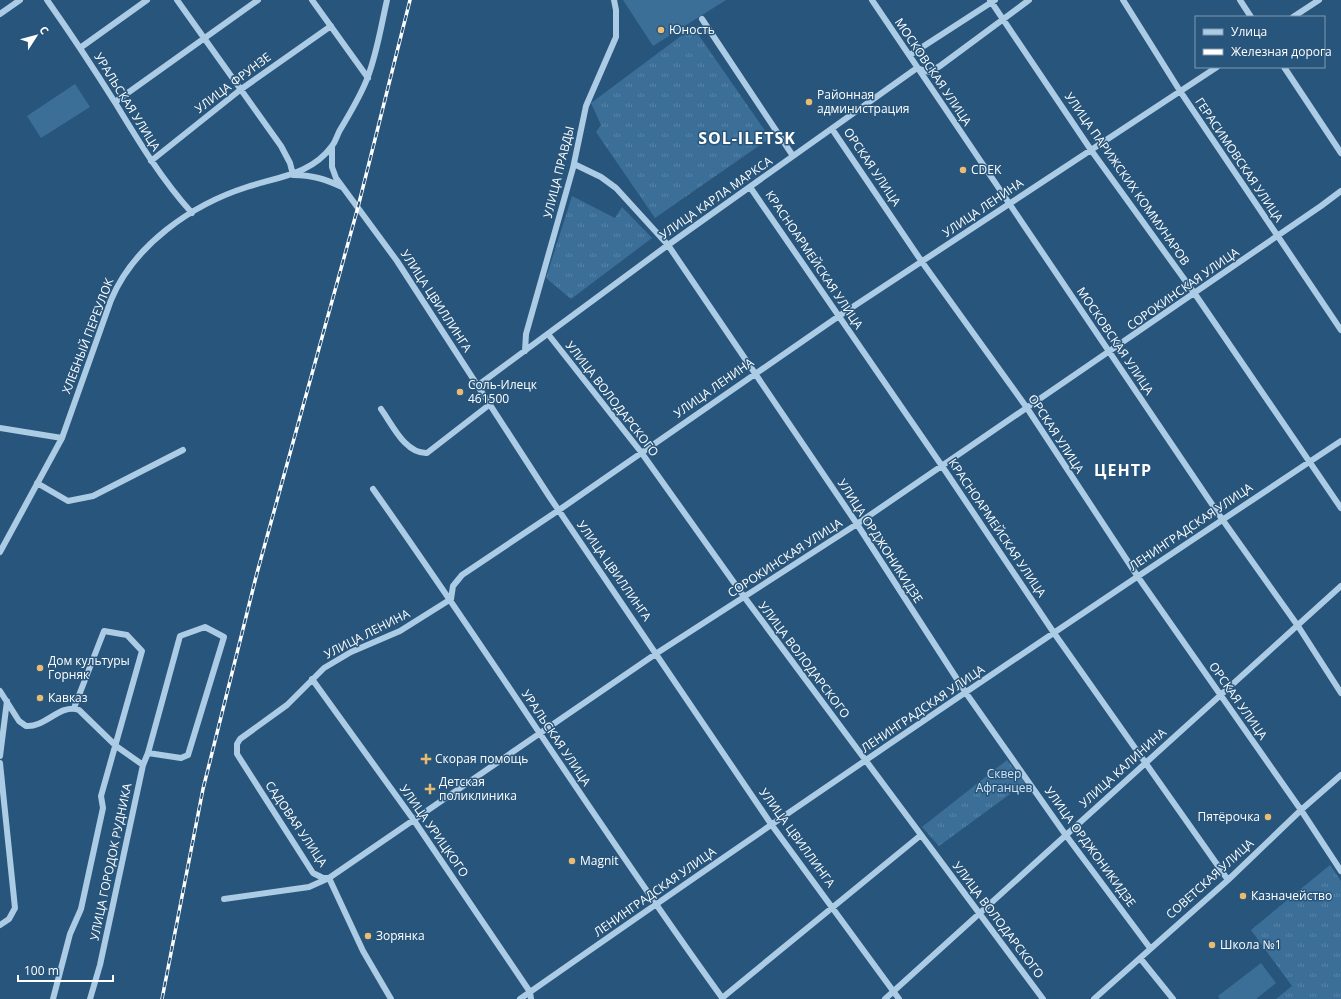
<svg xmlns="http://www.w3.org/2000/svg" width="1341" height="999" font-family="'Open Sans',sans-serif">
  <defs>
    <pattern id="grass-tufts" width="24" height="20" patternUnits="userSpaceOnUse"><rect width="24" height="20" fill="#3b6f98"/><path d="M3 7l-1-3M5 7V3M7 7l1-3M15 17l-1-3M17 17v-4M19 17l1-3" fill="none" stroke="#5885a7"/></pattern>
  </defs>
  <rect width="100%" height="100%" fill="#28557b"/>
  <!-- grass -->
  <path fill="url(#grass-tufts)" d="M693 27 770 138 655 218 596 132 601 125 591 103Z
    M572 196 615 218 622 207 652 238 571 299 546 278Z
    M1007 760 1025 783 939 846 922 827Z
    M1330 865 1341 881V999H1276L1292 986 1251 930Z"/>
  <!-- garden -->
  <path fill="#3b6f98" d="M623 0H726L653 46Z
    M75 84 90 107 41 138 27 116Z
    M1261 963 1276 983 1256 999H1220L1218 996Z"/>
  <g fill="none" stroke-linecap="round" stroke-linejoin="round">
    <!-- minor -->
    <path stroke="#accbe4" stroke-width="6" d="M47 0C71 34 94 69 116 104 139 142 162 180 192 213
      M177 0 281 146 290 163 293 175
      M312 0 368 78
      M872 0 1222 519 1298 626 1341 693
      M990 0 1091 150 1195 294 1341 508
      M1123 0 1180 91 1341 330
      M1240 0 1251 17
      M0 14 20 0
      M1293 17 1319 0
      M702 19 793 156
      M80 48 147 0
      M910 55 995 0
      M1284 67 1341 153
      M115 102 258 0
      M832 129 922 262 1027 408 1138 577 1301 810 1341 871
      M332 146V167L336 178 397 261 549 496 771 824 899 999
      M151 161 240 90 331 26
      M574 164 601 177 616 188 668 245 857 524 966 693 1065 834 1150 948
      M293 175C312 175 325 179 342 187
      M750 187 942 466 1054 633 1228 880
      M548 334 641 452 745 598 1043 999
      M525 351 526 334 573 168 586 106 616 37V10L614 0
      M477 386 668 245 917 68 929 72 940 66 1029 0
      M381 409C392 424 405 454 427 453L489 405
      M0 428 62 438
      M37 483 68 501 93 496 183 450
      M373 489C492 657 602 832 723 999
      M0 552 62 438 111 300C134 245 191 205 247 187 277 177 311 175 332 146 336 141 337 135 340 130 350 113 360 97 367 79 377 54 381 26 387 0
      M451 599 453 586 462 575 559 510 839 316 1217 67
      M312 679 413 819 530 992 531 999
      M0 691 19 721 26 726C45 728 60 703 79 710L116 746 143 765
      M0 756 7 701
      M0 763 15 908 9 919 0 925
      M224 899 309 887 329 878 657 653 857 524 1321 206 1341 191
      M1140 958 1173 999
      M722 998 921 835
      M53 999 70 934 81 909 103 808 101 796 142 651 127 635 104 631 74 708
      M90 999 100 965 143 765 148 753 180 636 205 627 224 637 188 755 181 758 148 753
      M391 999 363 951 329 878H323L313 873 237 754V744L240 739 287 705 324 668 351 652 400 631 451 599
      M520 999C791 809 1065 624 1341 441
      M885 999 1341 586
      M1094 999 1228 880 1301 810 1341 775"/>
    <defs>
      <path id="rail" d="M162 999 203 789 257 573 358 207 410 0"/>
    </defs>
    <!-- rail casing -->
    <use href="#rail" stroke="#fff" stroke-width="3.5"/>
    <!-- rail -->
    <use href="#rail" stroke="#28557b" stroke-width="2" stroke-dasharray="6" stroke-linecap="butt"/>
  </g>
  <!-- markers -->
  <g fill="#ebbb72" stroke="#28557b" stroke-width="1.5">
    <circle cx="661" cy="30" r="4"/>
    <circle cx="809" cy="102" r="4"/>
    <circle cx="963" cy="170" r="4"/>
    <circle cx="460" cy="392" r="4"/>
    <circle cx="40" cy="668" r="4"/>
    <circle cx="40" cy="698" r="4"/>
    <path d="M424 753h4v4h4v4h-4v4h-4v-4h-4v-4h4z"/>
    <path d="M428 783h4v4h4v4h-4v4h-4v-4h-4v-4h4z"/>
    <circle cx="1268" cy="817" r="4"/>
    <circle cx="572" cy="861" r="4"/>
    <circle cx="1243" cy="896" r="4"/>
    <circle cx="368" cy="936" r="4"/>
    <circle cx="1212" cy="945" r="4"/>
  </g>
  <g text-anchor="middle" stroke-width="3" stroke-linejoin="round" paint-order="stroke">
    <!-- poi labels -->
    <g font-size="12" fill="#fff" stroke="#28557b" text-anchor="start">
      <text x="669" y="34">Юность</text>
      <text x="817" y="99">Районная<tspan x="817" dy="14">администрация</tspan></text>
      <text x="971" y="174">CDEK</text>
      <text x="468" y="389">Соль-Илецк<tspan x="468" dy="14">461500</tspan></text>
      <text x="48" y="665">Дом культуры<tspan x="48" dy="14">Горняк</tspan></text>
      <text x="48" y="702">Кавказ</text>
      <text x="435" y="763">Скорая помощь</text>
      <text x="439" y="786">Детская<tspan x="439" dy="14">поликлиника</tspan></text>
      <text x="1260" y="821" text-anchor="end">Пятёрочка</text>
      <text x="580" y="865">Magnit</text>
      <text x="1251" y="900">Казначейство</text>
      <text x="376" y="940">Зорянка</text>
      <text x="1220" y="949">Школа №1</text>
    </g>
    <!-- street labels -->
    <g font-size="12" fill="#fff" stroke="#28557b">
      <text transform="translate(933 72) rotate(56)" y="4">МОСКОВСКАЯ УЛИЦА</text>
      <text transform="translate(233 83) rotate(-37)" y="4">УЛИЦА ФРУНЗЕ</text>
      <text transform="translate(127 102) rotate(58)" y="4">УРАЛЬСКАЯ УЛИЦА</text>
      <text transform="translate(1239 160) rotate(56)" y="4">ГЕРАСИМОВСКАЯ УЛИЦА</text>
      <text transform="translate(872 167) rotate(56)" y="4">ОРСКАЯ УЛИЦА</text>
      <text transform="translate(559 172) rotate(-76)" y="4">УЛИЦА ПРАВДЫ</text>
      <text transform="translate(1127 179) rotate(55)" y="4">УЛИЦА ПАРИЖСКИХ КОММУНАРОВ</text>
      <text transform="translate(716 198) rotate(-35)" y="4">УЛИЦА КАРЛА МАРКСА</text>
      <text transform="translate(983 208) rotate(-34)" y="4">УЛИЦА ЛЕНИНА</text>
      <text transform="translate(814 260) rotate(56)" y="4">КРАСНОАРМЕЙСКАЯ УЛИЦА</text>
      <text transform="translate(1183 289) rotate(-35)" y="4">СОРОКИНСКАЯ УЛИЦА</text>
      <text transform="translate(436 301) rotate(57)" y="4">УЛИЦА ЦВИЛЛИНГА</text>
      <text transform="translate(88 336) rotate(-69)" y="4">ХЛЕБНЫЙ ПЕРЕУЛОК</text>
      <text transform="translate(1115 341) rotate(56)" y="4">МОСКОВСКАЯ УЛИЦА</text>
      <text transform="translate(714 388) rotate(-35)" y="4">УЛИЦА ЛЕНИНА</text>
      <text transform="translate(612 399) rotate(52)" y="4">УЛИЦА ВОЛОДАРСКОГО</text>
      <text transform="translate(1056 434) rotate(57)" y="4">ОРСКАЯ УЛИЦА</text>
      <text transform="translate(1191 527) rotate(-34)" y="4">ЛЕНИНГРАДСКАЯ УЛИЦА</text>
      <text transform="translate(997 528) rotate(56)" y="4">КРАСНОАРМЕЙСКАЯ УЛИЦА</text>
      <text transform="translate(880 541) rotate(57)" y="4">УЛИЦА ОРДЖОНИКИДЗЕ</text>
      <text transform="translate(785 558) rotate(-33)" y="4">СОРОКИНСКАЯ УЛИЦА</text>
      <text transform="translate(614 571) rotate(55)" y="4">УЛИЦА ЦВИЛЛИНГА</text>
      <text transform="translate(367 634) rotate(-27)" y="4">УЛИЦА ЛЕНИНА</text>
      <text transform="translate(804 660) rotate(53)" y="4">УЛИЦА ВОЛОДАРСКОГО</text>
      <text transform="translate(1238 701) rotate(55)" y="4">ОРСКАЯ УЛИЦА</text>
      <text transform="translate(923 709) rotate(-34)" y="4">ЛЕНИНГРАДСКАЯ УЛИЦА</text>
      <text transform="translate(556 738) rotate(56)" y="4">УРАЛЬСКАЯ УЛИЦА</text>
      <text transform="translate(1123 768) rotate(-42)" y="4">УЛИЦА КАЛИНИНА</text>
      <text transform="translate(296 824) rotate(56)" y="4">САДОВАЯ УЛИЦА</text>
      <text transform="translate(434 831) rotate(55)" y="4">УЛИЦА УРИЦКОГО</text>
      <text transform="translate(797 838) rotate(54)" y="4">УЛИЦА ЦВИЛЛИНГА</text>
      <text transform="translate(1090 847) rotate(54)" y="4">УЛИЦА ОРДЖОНИКИДЗЕ</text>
      <text transform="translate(111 862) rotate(-78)" y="4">УЛИЦА ГОРОДОК РУДНИКА</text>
      <text transform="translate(1210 879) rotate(-42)" y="4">СОВЕТСКАЯ УЛИЦА</text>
      <text transform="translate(655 892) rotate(-35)" y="4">ЛЕНИНГРАДСКАЯ УЛИЦА</text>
      <text transform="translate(998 920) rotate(53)" y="4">УЛИЦА ВОЛОДАРСКОГО</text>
    </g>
    <!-- park labels -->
    <g font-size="12" fill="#cee3f3" stroke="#28557b">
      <text x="1004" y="778">Сквер<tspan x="1004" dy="14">Афганцев</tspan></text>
    </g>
    <!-- district labels -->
    <g font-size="16" font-weight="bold" letter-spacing="1" fill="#fff" stroke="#28557b">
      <text x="747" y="144">SOL-ILETSK</text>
      <text x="1123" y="476">ЦЕНТР</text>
    </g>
  </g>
  <!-- legend -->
  <rect x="1195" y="16" width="130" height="52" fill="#28557b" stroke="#7e99b0"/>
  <rect x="1203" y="29" width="20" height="6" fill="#accbe4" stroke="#7e99b0"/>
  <text x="1231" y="36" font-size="12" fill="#ffffff">Улица</text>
  <rect x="1203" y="49" width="20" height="6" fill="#ffffff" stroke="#7e99b0"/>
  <text x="1231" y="56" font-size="12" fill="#ffffff">Железная дорога</text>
  <!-- north arrow -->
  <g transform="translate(36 36) rotate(54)" stroke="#28557b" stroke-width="3" paint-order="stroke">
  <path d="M0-3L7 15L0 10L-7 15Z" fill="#ffffff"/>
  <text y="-6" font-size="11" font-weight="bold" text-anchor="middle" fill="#ffffff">С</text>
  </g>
  <!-- scale -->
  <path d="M18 975v6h95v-6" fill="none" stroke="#ffffff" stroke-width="2"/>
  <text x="24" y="975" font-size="12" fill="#ffffff" stroke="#28557b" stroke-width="3" paint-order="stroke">100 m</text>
</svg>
